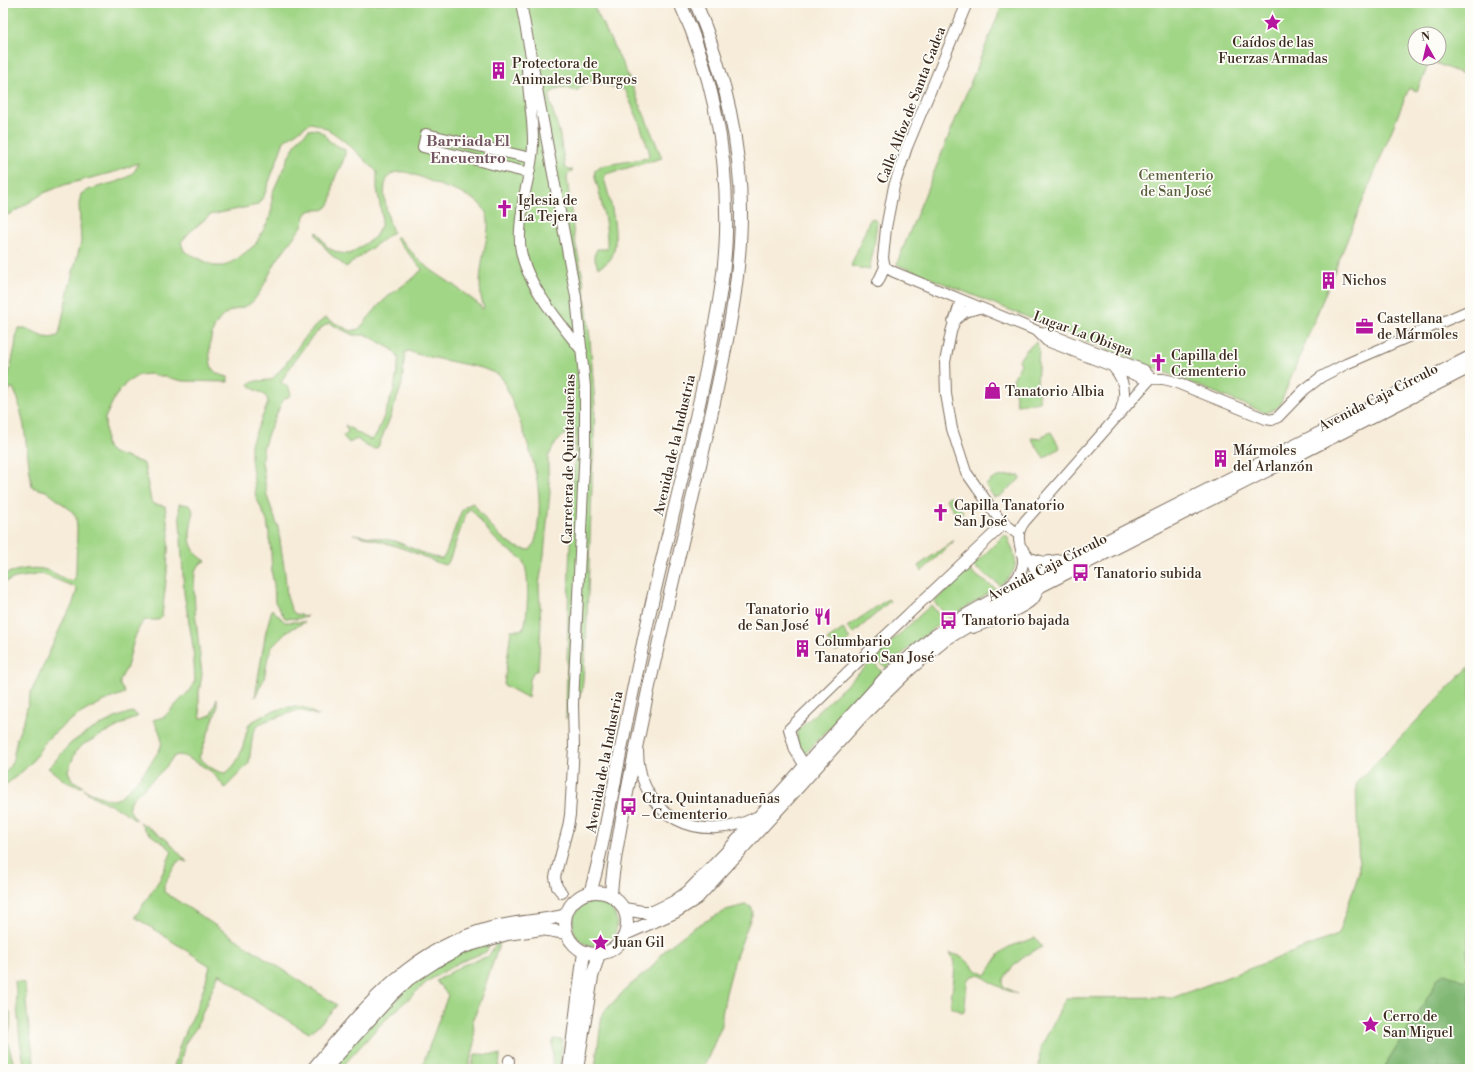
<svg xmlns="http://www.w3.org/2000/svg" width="1473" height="1072" font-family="'Libre Bodoni',serif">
  <rect width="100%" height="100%" fill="#fdfcf7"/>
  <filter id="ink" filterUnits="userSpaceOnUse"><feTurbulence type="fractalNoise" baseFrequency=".025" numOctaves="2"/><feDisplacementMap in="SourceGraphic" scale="8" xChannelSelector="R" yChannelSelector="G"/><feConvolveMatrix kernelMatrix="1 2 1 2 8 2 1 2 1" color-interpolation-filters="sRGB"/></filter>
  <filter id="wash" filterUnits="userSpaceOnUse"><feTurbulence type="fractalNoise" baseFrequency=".012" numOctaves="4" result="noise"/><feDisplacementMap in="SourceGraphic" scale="16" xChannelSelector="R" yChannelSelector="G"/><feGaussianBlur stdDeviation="0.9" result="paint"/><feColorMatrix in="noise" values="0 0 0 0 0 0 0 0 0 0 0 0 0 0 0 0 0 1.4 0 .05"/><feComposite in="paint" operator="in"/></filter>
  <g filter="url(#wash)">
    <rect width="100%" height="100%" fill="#f7ecd9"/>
    <!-- green -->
    <path fill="#a1d686" stroke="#6e8052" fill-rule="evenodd" d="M3 3H592L626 71 662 158 606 174 604 179C610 198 623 245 609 261 606 264 601 266 598 268L594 256 597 249H607C608 229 603 211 599 191 597 183 594 178 595 170L601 166 647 158 649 156V151L638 119 625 90 591 81 582 85 577 91C564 89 562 83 550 94V102L559 131 565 167 569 170H573L568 174 567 178 574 236 583 278 590 339 595 406 586 644 582 691 566 719 569 568 576 428 566 433 555 444 548 457V471L550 492 544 555 539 585 541 625 538 670 533 672 530 680 528 698 504 685 511 630H519L524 628C528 614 530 573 523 561 519 555 509 551 503 546 490 536 482 521 471 509L467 511 449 561 445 565C432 562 422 555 410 551 392 544 372 539 353 534L395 541 430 556 442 559 445 555 461 512 466 506 473 503C487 521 504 549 530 550 536 543 537 534 538 524 545 475 521 426 504 381L499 375 482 368 416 354 409 351 405 352 402 384 390 418 378 447 375 449C368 448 363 444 357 439L349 443 343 436 348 432 345 425 363 436 371 440 377 434 394 390 399 359 393 350 367 335H353L329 323C313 330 290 367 281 382L289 388 291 395 283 400 268 433 263 449 262 461 267 496 278 527 285 574 287 596 291 609 295 614 307 616 297 619 285 618 275 602 274 585 272 575 271 553 269 534 267 521 256 497 251 458V444L268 403C268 391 254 393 249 384L256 381 271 380C291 362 302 334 325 318L351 331 359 329 380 304 390 295 416 276 419 272 421 271 422 269 396 239 397 236 418 259 431 270 452 284 477 303 480 305 482 309 484 308C478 292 480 273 483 257 485 241 493 223 484 209 477 197 452 190 439 185 429 181 416 174 405 172 372 167 387 216 393 232L346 267 329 253 316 235 317 232 328 248 339 253 350 254 375 237 381 226 382 216 377 188V172C361 156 333 126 310 123L284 141 264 196 257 205 210 215 190 232 181 242 184 251 214 266H224L237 259 255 245 269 220 272 208V194L288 158 298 140 309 130 317 129 325 135 329 141 345 150C346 160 338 169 335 178 331 187 335 199 327 207 322 213 314 207 308 212 303 217 305 221 302 226 301 228 298 231 297 233 290 242 283 251 277 260 269 273 264 288 254 300 248 307 242 307 233 310 214 317 208 339 210 358 211 372 216 374 228 377V382L183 381 150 374 139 375 126 383 115 397 105 418 106 444 108 449 113 453 140 462 144 464 151 501 153 504 165 506 169 534 167 572 162 616 160 619 157 620H145C134 630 131 653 127 667 125 672 119 679 120 685 121 687 124 691 125 693 99 702 74 715 53 734 43 742 39 753 31 763 23 772 12 779 3 787V775L10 766 13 759 17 738 24 720 30 695 65 617 72 606 77 590 75 587 42 574 15 578 3 583V575C15 570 33 566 47 570 56 573 64 580 73 581L75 578 76 571 77 528 76 517 72 511 46 491 32 487 24 426 18 399 13 388H10L5 401 4 396 15 347 17 331 19 328H25C36 333 47 342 59 335L68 291 81 242 79 204 81 194C96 183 134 185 138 163L118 171 64 185 44 193 12 213 7 215 3 213V32L6 23 3 14Z
      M1003 3H1470V77L1430 61 1417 91 1409 88 1279 407 1266 413 898 265 897 263ZM1415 34H1439V58H1415Z
      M870 219H874L877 222 874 247 869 270 851 266Z
      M1036 342 1039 349 1037 386 1040 402 1017 405 1013 379 1021 364 1019 360 1026 350Z
      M1051 432 1060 448 1044 458 1031 438 1042 439V436Z
      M1019 475 1020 479 1000 496 994 497 986 486C992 475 1007 476 1019 475Z
      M949 496H951L963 512 957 515 946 499Z
      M179 504C183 504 189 504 191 507 199 516 176 544 206 561L201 563 195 571 194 588 195 611 202 675 199 692V707L201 718H203L211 715 217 699V709L199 758C207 764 215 773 226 773 243 760 243 742 249 724 262 715 283 705 299 707 306 707 313 713 319 716L303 711H296L263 722 257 727 253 733 249 763 225 788 212 772 201 765 184 756 178 755 173 757 166 767 134 797 129 805V809L136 820C120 807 100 802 84 790 90 792 107 800 113 800 123 801 158 756 161 746 163 736 158 728 153 720L164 717 189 691 195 681 193 646 184 593Z
      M1004 535 1007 536C1016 558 1022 569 1000 585L973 566Z
      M953 541H954L922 571 918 566Z
      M968 570 996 589 949 618 934 602Z
      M888 599 890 601 853 634 847 627Z
      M931 605 944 621 911 646 886 668 875 657Z
      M272 609 285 622H305L289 630 272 647 268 657 264 679 255 697 266 631Z
      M843 629 850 639 837 651H835L827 640Z
      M872 661 882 672 804 755 797 740V731Z
      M1470 666V1069H1039L1040 1049 1066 998 1175 997 1338 935 1359 873 1356 783Z
      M133 712 138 716 84 744 76 751 68 771 72 780 84 787C69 787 59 776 48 768 56 761 62 752 69 745 81 734 117 715 133 712Z
      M140 822 167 840 187 862 181 860 177 862 164 885V892L337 1005 323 1021 309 1033 258 1003 219 973 196 1028 185 1043 179 1069H173C177 1059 178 1049 182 1039 184 1034 187 1030 189 1025 198 1006 205 986 210 966L135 917 160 879 172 851C163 840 146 836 140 822Z
      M573 924a22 22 0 1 1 44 0a22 22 0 1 1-44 0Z
      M745 905 751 907 753 912 735 959 726 993 722 1015V1025L703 1069H595L602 1014 627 988 650 969 667 948 693 928 726 910Z
      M1035 937 1042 947C1026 954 1011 965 1003 981V986L1017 994C1012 992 1005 990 1000 987 992 984 985 976 977 975 974 975 970 977 968 979 966 983 966 1004 964 1011L962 1012 951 1007C950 989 960 968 950 953L963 957 976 970 986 975C992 967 996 957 1003 951 1012 943 1025 944 1035 937Z
      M492 941 486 952 460 962 428 981 381 1024 340 1069H331L367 1027 418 978 455 955Z
      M500 942 473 1021 475 1043 468 1069H421L448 995 436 981 463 965 489 956 496 943Z
      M15 981 25 983 27 1013 35 1069H25L20 1041Z
      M7 1010 10 1012V1028L7 1039 15 1069H3L4 1018Z
      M553 1039 563 1040 559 1069H552Z
      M475 1054 500 1055 499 1069H471Z"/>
    <!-- forest -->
    <path fill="#80b773" stroke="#5e7048" d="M1470 923V1069H1383L1428 997 1438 978 1445 973 1465 981 1469 973 1467 949Z"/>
  </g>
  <g filter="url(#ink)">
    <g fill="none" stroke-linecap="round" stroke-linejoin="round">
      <defs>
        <path id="minor" d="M521 3 576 297 585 387V445L573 704 574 747 570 815 568 827 555 877 557 887 562 893
          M527 65C527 90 533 115 533 140 534 161 526 183 523 203 521 219 518 236 521 251 527 285 561 324 582 351
          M529 173 423 147 426 134 531 158
          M885 267 894 272 1037 331 1049 334 1144 370 1151 378
          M885 267 883 258 886 228 894 186 907 147 967 3
          M878 282 885 267
          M961 300 951 332 945 362 946 394 952 429 966 472 999 519 1019 535
          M953 322 965 312 979 308
          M1037 331 1047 341 1143 378 1163 379 1172 381 1266 419 1272 420 1278 417 1304 390 1321 377 1346 364 1470 310
          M1113 367C1124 379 1127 394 1121 409
          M1030 558 1044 562 1065 559
          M1005 590C1014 584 1023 572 1023 561 1023 552 1018 544 1019 535 1019 530 1022 525 1025 521L1151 378
          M973 628C987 622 1023 610 1032 600 1038 596 1037 589 1037 583 1036 567 1031 559 1021 547
          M638 751C639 817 700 846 756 817
          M805 766 795 750 789 729 864 656 1004 524
          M508 1069 509 1060"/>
        <path id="major" d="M565 923a31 31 0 1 1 62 0a31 31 0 1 1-62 0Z
          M590 893C601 858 606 821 614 786 624 730 636 675 648 620 667 535 690 451 707 366 715 322 725 279 726 234 728 155 713 75 680 3
          M611 896C612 871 617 848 621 824 627 792 633 761 640 729 660 630 685 533 707 434 723 361 741 287 741 212 741 140 723 69 696 3
          M624 909 642 912H653L674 902 688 892 725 854 886 677 932 638 965 616 1005 593 1077 556 1470 357
          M625 934 675 912 697 898 792 794 862 716 912 667 946 639 993 611 1029 592 1470 367
          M313 1069C364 1008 410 949 491 928 516 921 541 922 566 915
          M325 1069 391 996 409 979 435 962 463 947 507 934 542 929 566 933
          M569 1069 584 952
          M577 1069 592 977 599 954"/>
      </defs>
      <!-- minor casing -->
      <use href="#minor" stroke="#7d6e5f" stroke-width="12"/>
      <!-- major casing -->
      <use href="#major" stroke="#7d6e5f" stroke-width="14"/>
      <!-- minor -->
      <use href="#minor" stroke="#fff" stroke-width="10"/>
      <!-- major -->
      <use href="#major" stroke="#fff" stroke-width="12"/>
    </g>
  </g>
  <!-- icons -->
  <defs>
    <symbol id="sight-bare" viewBox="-9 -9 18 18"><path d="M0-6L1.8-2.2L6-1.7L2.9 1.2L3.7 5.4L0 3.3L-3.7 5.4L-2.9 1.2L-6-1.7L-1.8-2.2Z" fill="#b5179e" stroke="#fdfcf7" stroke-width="2.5" paint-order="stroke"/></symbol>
    <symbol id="building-bare" viewBox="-9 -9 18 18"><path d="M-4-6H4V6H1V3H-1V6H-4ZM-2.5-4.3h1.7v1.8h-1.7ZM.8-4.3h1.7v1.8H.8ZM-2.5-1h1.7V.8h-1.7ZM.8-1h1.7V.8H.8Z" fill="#b5179e" stroke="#fdfcf7" stroke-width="2.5" paint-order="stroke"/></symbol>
    <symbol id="church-bare" viewBox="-9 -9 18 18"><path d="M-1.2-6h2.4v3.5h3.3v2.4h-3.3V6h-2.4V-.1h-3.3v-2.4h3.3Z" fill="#b5179e" stroke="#fdfcf7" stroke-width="2.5" paint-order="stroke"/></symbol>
    <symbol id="office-bare" viewBox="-9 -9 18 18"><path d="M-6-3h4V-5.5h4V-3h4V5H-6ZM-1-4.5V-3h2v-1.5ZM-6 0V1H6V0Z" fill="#b5179e" stroke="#fdfcf7" stroke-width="2.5" paint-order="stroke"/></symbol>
    <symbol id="shop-bare" viewBox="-9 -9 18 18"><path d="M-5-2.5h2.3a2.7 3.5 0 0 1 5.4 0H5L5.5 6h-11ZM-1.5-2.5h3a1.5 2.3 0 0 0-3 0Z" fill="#b5179e" stroke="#fdfcf7" stroke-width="2.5" paint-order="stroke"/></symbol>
    <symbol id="bus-bare" viewBox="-9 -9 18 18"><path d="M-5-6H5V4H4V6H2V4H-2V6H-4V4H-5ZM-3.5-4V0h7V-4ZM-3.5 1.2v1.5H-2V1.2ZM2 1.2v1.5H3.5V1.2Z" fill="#b5179e" stroke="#fdfcf7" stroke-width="2.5" paint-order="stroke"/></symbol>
    <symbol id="restaurant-bare" viewBox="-9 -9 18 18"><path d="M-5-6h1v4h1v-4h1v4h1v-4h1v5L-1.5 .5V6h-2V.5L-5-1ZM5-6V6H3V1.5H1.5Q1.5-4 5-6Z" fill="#b5179e" stroke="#fdfcf7" stroke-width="2.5" paint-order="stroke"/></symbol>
  </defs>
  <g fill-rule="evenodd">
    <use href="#sight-bare" x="1260" y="10" width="25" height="25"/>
    <use href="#building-bare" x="486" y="58" width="25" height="25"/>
    <use href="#church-bare" x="492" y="196" width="25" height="25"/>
    <use href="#building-bare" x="1316" y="268" width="25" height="25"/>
    <use href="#office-bare" x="1352" y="314" width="25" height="25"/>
    <use href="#church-bare" x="1146" y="350" width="25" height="25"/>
    <use href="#shop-bare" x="980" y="378" width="25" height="25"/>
    <use href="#building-bare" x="1208" y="446" width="25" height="25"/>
    <use href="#church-bare" x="928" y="500" width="25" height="25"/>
    <use href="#bus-bare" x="1068" y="560" width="25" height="25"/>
    <use href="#restaurant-bare" x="810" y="604" width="25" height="25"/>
    <use href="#bus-bare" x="936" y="608" width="25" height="25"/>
    <use href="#building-bare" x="790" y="636" width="25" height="25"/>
    <use href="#bus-bare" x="616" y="794" width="25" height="25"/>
    <use href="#sight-bare" x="588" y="930" width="25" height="25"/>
    <use href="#sight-bare" x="1358" y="1012" width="25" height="25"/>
  </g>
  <g text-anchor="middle" stroke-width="3.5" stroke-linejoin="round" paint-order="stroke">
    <!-- poi labels -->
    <g font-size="14" fill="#3b2a1e" stroke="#fdfcf7" text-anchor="start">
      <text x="1273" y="47" text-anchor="middle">Caídos de las<tspan x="1273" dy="16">Fuerzas Armadas</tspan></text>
      <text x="512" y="68">Protectora de<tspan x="512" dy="16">Animales de Burgos</tspan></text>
      <text x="518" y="205">Iglesia de<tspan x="518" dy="16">La Tejera</tspan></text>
      <text x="1342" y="285">Nichos</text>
      <text x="1377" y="323">Castellana<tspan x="1377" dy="16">de Mármoles</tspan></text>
      <text x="1171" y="360">Capilla del<tspan x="1171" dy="16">Cementerio</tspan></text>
      <text x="1005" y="396">Tanatorio Albia</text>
      <text x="1233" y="455">Mármoles<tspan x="1233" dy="16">del Arlanzón</tspan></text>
      <text x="954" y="510">Capilla Tanatorio<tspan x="954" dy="16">San José</tspan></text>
      <text x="1094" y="578">Tanatorio subida</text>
      <text x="809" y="614" text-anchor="end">Tanatorio<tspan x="809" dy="16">de San José</tspan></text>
      <text x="962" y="625">Tanatorio bajada</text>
      <text x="815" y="646">Columbario<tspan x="815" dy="16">Tanatorio San José</tspan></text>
      <text x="642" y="803">Ctra. Quintanadueñas<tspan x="642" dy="16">– Cementerio</tspan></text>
      <text x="613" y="947">Juan Gil</text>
      <text x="1383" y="1021">Cerro de<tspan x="1383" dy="16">San Miguel</tspan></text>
    </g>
    <!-- street labels -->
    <g font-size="14" fill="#3b2a1e" stroke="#fdfcf7">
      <text transform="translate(911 105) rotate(-69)" y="5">Calle Alfoz de Santa Gadea</text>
      <text transform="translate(1083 333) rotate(20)" y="5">Lugar La Obispa</text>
      <text transform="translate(1378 397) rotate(-27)" y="5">Avenida Caja Círculo</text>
      <text transform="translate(674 445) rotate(-77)" y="5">Avenida de la Industria</text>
      <text transform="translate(568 459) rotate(-89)" y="5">Carretera de Quintadueñas</text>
      <text transform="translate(1047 567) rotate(-27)" y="5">Avenida Caja Círculo</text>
      <text transform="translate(604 762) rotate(-79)" y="5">Avenida de la Industria</text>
    </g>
    <!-- park labels -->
    <g font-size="14" fill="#5a5e3d" stroke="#fdfcf7">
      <text x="1176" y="180">Cementerio<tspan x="1176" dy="16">de San José</tspan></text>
    </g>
    <!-- neighbourhood labels -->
    <g font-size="15" font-weight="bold" fill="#745663" stroke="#fdfcf7">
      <text x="468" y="146">Barriada El<tspan x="468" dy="17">Encuentro</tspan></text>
    </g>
  </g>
  <!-- margin -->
  <rect width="1473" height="1072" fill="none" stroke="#fdfcf7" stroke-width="16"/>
  <!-- north arrow -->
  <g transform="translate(1427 46) rotate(352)"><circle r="19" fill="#fdfcf7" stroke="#afa8a0"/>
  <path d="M0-3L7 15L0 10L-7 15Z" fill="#b5179e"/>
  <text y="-6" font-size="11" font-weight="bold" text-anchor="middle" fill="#3b2a1e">N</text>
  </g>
</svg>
